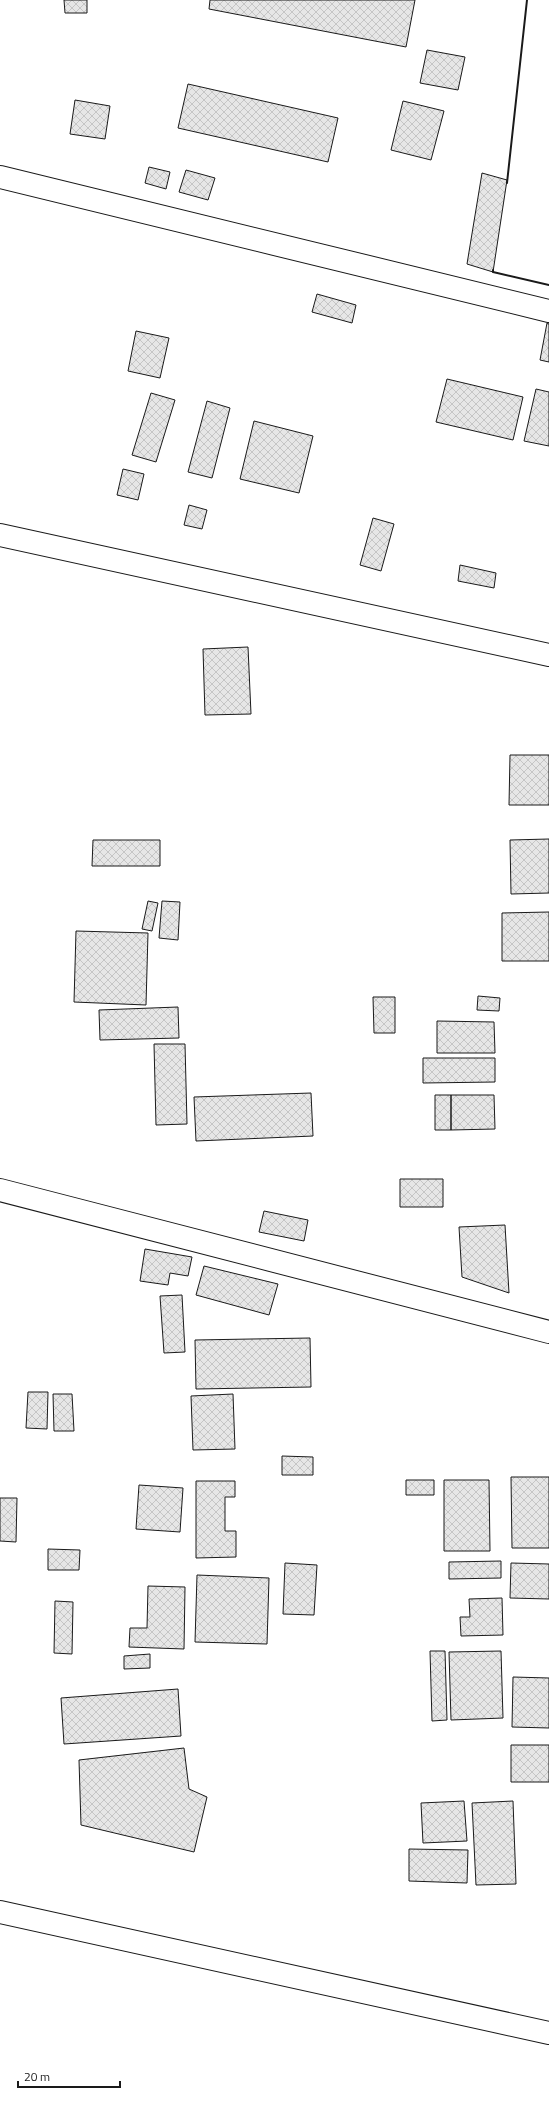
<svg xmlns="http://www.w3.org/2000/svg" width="549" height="2105" font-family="'Titillium Web',sans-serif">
  <defs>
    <pattern id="building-cross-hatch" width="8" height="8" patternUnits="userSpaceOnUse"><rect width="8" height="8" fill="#e6e6e6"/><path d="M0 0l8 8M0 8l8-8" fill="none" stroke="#c5c5c5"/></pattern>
  </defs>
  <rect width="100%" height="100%" fill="#fff"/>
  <!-- building -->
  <path fill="url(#building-cross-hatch)" stroke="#1a1a1a" d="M64 0H87V13H65Z
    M210 0H415L406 47 209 9Z
    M427 50 465 57 458 90 420 83Z
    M188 84 338 118 328 162 178 128Z
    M75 100 110 106 105 139 70 134Z
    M403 101 444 111 431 160 391 150Z
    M149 167 170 172 166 189 145 183Z
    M186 170 215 178 208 200 179 192Z
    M482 173 507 180 493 272 467 264Z
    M317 294 356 305 352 323 312 312Z
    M547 323 549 324V362L540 360Z
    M136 331 169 338 160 378 128 371Z
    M447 379 523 397 513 440 436 422Z
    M536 389 549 392V446L524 441Z
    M151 393 175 400 156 462 132 455Z
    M207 401 230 408 212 478 188 472Z
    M254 421 313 436 299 493 240 479Z
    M123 469 144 474 138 500 117 495Z
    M189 505 207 510 202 529 184 525Z
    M373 518 394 524 381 571 360 565Z
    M460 565 496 573 494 588 458 581Z
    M248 647 251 714 205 715 203 649Z
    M510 755H549V805H509Z
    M549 839V893L511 894 510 840Z
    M93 840H160V866H92Z
    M148 901 158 903 152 931 142 929Z
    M162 901 180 902 178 940 159 938Z
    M549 912V961H502V913Z
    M76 931 148 933 146 1005 74 1002Z
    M478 996 500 998 499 1011 477 1010Z
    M373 997H395V1033H374Z
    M178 1007 179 1038 100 1040 99 1010Z
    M437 1021 494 1022 495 1053H437Z
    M154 1044H185L187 1124 156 1125Z
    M423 1058H495V1082L423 1083Z
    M311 1093 313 1136 196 1141 194 1097Z
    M435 1095H451V1130H435Z
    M451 1095H494L495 1129 451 1130Z
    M400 1179H443V1207H400Z
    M264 1211 308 1220 304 1241 259 1232Z
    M505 1225 509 1293 462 1277 459 1227Z
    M145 1249 192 1257 188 1276 170 1273 168 1285 140 1281Z
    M204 1266 278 1284 269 1315 196 1295Z
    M182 1295 185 1352 164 1353 160 1296Z
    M310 1338 311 1387 196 1389 195 1340Z
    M28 1392H48L47 1429 26 1428Z
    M53 1394H72L74 1431H54Z
    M233 1394 235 1449 193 1450 191 1396Z
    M282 1456 313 1457V1475H282Z
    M511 1477H549V1548H512Z
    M406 1480H434V1495H406Z
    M444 1480H489L490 1551H444Z
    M196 1481H235V1497H225V1531H236V1557L196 1558Z
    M139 1485 183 1488 180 1532 136 1529Z
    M0 1498H17L16 1542 0 1541Z
    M48 1549 80 1550 79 1570H48Z
    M501 1561V1578L449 1579V1562Z
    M285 1563 317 1565 314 1615 283 1614Z
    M511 1563 549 1564V1599L510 1598Z
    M197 1575 269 1578 267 1644 195 1642Z
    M148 1586 185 1587 184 1649 129 1647 130 1628H147Z
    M502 1598 503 1635 461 1636 460 1617H470L469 1599Z
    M55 1601 73 1602 72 1654 54 1653Z
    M430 1651H445L447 1720 432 1721Z
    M501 1651 503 1718 451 1720 449 1652Z
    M150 1654V1668L124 1669V1656Z
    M513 1677 549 1678V1728L512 1727Z
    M178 1689 181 1736 64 1744 61 1698Z
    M511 1745H549V1782H511Z
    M184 1748 189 1789 207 1797 194 1852 81 1825 79 1760Z
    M464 1801 467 1841 423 1843 421 1803Z
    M513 1801 516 1884 476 1885 472 1803Z
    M409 1849 468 1850 467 1883 409 1881Z"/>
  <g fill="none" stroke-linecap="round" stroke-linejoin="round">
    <defs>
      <path id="minor" d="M0 177 549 311
        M0 535 549 655
        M0 1190 549 1332
        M0 1912 549 2033"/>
    </defs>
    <!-- minor casing -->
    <use href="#minor" stroke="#1a1a1a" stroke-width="24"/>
    <!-- minor -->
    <use href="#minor" stroke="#fff" stroke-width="22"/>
    <!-- wall -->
    <path stroke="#1a1a1a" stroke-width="2" d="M507 183 527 0
      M493 270V272L549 285"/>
  </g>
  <!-- scale -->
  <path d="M18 2081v6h102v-6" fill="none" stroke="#1a1a1a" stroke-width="2"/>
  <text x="24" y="2081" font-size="12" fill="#1a1a1a" stroke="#ffffff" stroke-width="3" paint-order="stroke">20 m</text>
</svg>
